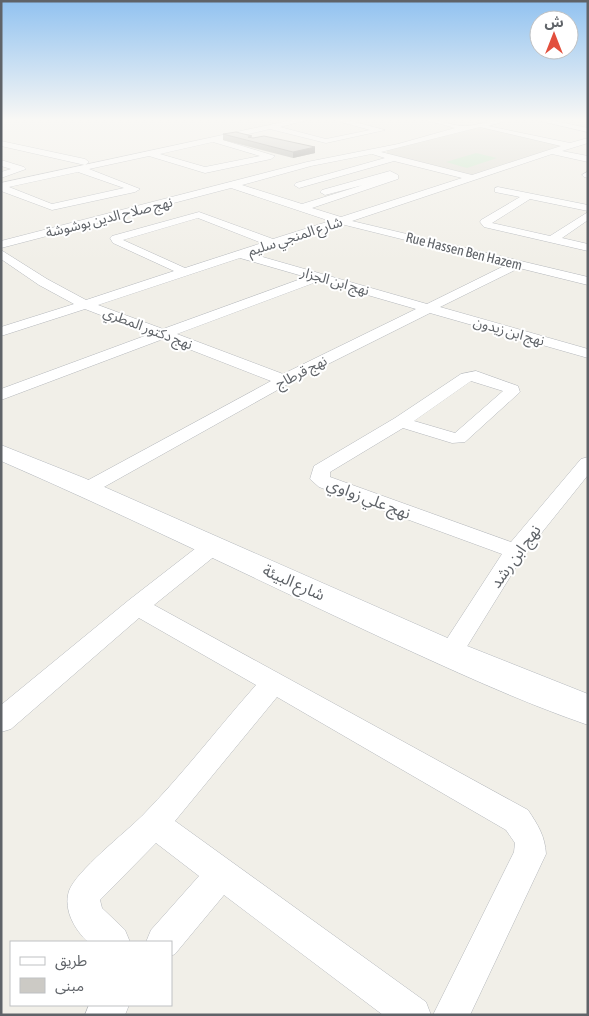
<svg xmlns="http://www.w3.org/2000/svg" width="589" height="1016" font-family="'Asap Condensed','Noto Sans Arabic',sans-serif">
  <rect width="100%" height="100%" fill="#f1efe8"/>
  <!-- education -->
  <path fill="#e0ded6" d="M479 127 564 145 471 176 387 154V150Z"/>
  <!-- green -->
  <path fill="#c7e6c8" d="M476 153 497 158 467 168 446 162Z"/>
  <g fill="none" stroke-linecap="round" stroke-linejoin="round">
    <defs>
      <path id="street" d="M297 119H311L280 127 326 139 370 130 330 119H343L385 130 326 143 270 129 223 140 275 156 271 159 205 173 149 156 89 169 140 189 135 192 52 210 1 191V183ZM213 142 260 156 205 167 160 154ZM78 172 124 188 52 204 9 187Z
        M422 119C437 119 452 126 465 126 481 125 496 119 513 119L488 126 570 143 588 138V143L562 151 588 156V162L552 154 352 221 588 277V285L519 268 440 307 588 349V358L430 313 290 383 95 492 88 494 81 492 78 488 81 484 271 381 163 339 1 400V389L150 334 85 309 1 336V327L74 304 39 285 1 259V250L47 279 86 300 174 271 113 243 110 238 112 236 199 212 273 239 330 221 231 188 1 248V241L307 162 398 144 455 128ZM480 127 561 146 472 175 381 152ZM372 154 385 158 296 183 294 185 299 188 394 161 462 178 341 217 312 208 398 179V175L390 171 322 190 320 192 325 195 363 185 302 204 242 185 311 166ZM198 218 262 243 185 268 123 240ZM341 224 506 265 427 304 252 254ZM240 258 306 277 163 329 98 305ZM319 281 416 309 283 374 177 334Z
        M532 119H546L588 128V132Z
        M1 141 85 159 89 162 85 165 1 146Z
        M1 160 24 167 26 169 1 178V172L11 169 1 166Z
        M587 172 588 178 584 177 582 175Z
        M498 187 588 205V211L530 199 492 223 550 236 588 212V220L562 238 588 244V251L484 227 480 222 481 220 520 197 495 192V188Z
        M476 371 518 386 520 392 465 442 452 443 403 428 330 472V477L511 542 581 459 588 457V475L523 556 458 661 449 663 440 661 437 654 502 554 319 487 310 479 314 466 395 418 461 374ZM471 381 503 391 455 433 414 421Z
        M213 539 221 541 224 546 221 551 154 605 528 810C538 825 545 836 546 854L470 1015H433L514 852 515 843 506 830 277 697 175 821 426 1002 431 1015H383L224 895 175 954 171 956V942H146L151 930 199 876 156 843 100 900 102 908 125 930 130 942H88C75 930 63 910 69 891 76 871 125 833 143 815 183 774 218 728 256 685L139 618 11 729 1 732V705L129 600 205 541Z
        M89 1005H129L125 1015H85Z"/>
      <path id="secondary" d="M1 445 84 478 452 640 588 694V725C518 701 450 669 382 638 255 579 130 517 1 461Z"/>
    </defs>
    <!-- street casing -->
    <use href="#street" stroke="#b5b8bc" stroke-width="1"/>
    <!-- secondary casing -->
    <use href="#secondary" stroke="#b6babf" stroke-width="1"/>
    <!-- street -->
    <use href="#street" fill="#fff" fill-rule="evenodd"/>
    <!-- secondary -->
    <use href="#secondary" fill="#fff" fill-rule="evenodd"/>
  </g>
  <!-- wall -->
  <path fill="#afaea9" d="M223 134 252 138 315 153 293 158 223 140Z"/>
  <!-- shaded-wall -->
  <path fill="#8f8d8a" d="M315 147V153L293 158V152Z"/>
  <!-- building -->
  <path fill="#cccac5" stroke="#8f8d8a" d="M236 132 252 136 248 137 253 138 264 136 315 147 293 152 223 134Z"/>
  <!-- sky -->
  <linearGradient id="sky" x2="0" y2="1"><stop stop-color="#91c2f0"/><stop offset="0.46" stop-color="#f9f8f5"/><stop offset="1" stop-color="#f9f8f5" stop-opacity="0"/></linearGradient>
  <rect width="589" height="261" fill="url(#sky)"/>
  <g text-anchor="middle" stroke-width="4" stroke-linejoin="round" paint-order="stroke">
    <!-- far-street labels -->
    <g font-size="14" fill="#5f6368" stroke="#fff">
      <text transform="translate(109 217) rotate(-14)" y="5">نهج صلاح الدين بوشوشة</text>
      <text transform="translate(295 236) rotate(-18)" y="5">شارع المنجي سليم</text>
      <text transform="translate(464 251) rotate(14)" y="5">Rue Hassen Ben Hazem</text>
      <text transform="translate(335 281) rotate(16)" y="5">نهج ابن الجزار</text>
      <text transform="translate(148 328) rotate(21)" y="5">نهج دكتور المطري</text>
      <text transform="translate(509 331) rotate(16)" y="5">نهج ابن زيدون</text>
      <text transform="translate(301 372) rotate(-27)" y="5">نهج قرطاج</text>
    </g>
    <!-- street labels -->
    <g font-size="16" fill="#5f6368" stroke="#fff">
      <text transform="translate(369 498) rotate(21)" y="6">نهج علي زواوي</text>
      <text transform="translate(515 556) rotate(-54)" y="6">نهج ابن رشد</text>
      <text transform="translate(294 582) rotate(24)" y="6">شارع البيئة</text>
    </g>
  </g>
  <!-- border -->
  <rect width="589" height="1016" fill="none" stroke="#5f6368" stroke-width="5"/>
  <!-- legend -->
  <rect x="10" y="941" width="162" height="65" fill="#ffffff" stroke="#bfc1c3"/>
  <rect x="20" y="957" width="25" height="8" fill="#ffffff" stroke="#bfc1c3"/>
  <text x="55" y="966" font-size="15" fill="#5f6368">طريق</text>
  <rect x="20" y="978" width="25" height="15" fill="#cccac5" stroke="#bfc1c3"/>
  <text x="55" y="991" font-size="15" fill="#5f6368">مبنى</text>
  <!-- north arrow -->
  <g transform="translate(554 35)"><circle r="24" fill="#ffffff" stroke="#bfc1c3"/>
  <path d="M0-4L9 19L0 12L-9 19Z" fill="#e24f3d"/>
  <text y="-8" font-size="14" font-weight="bold" text-anchor="middle" fill="#5f6368">ش</text>
  </g>
</svg>
